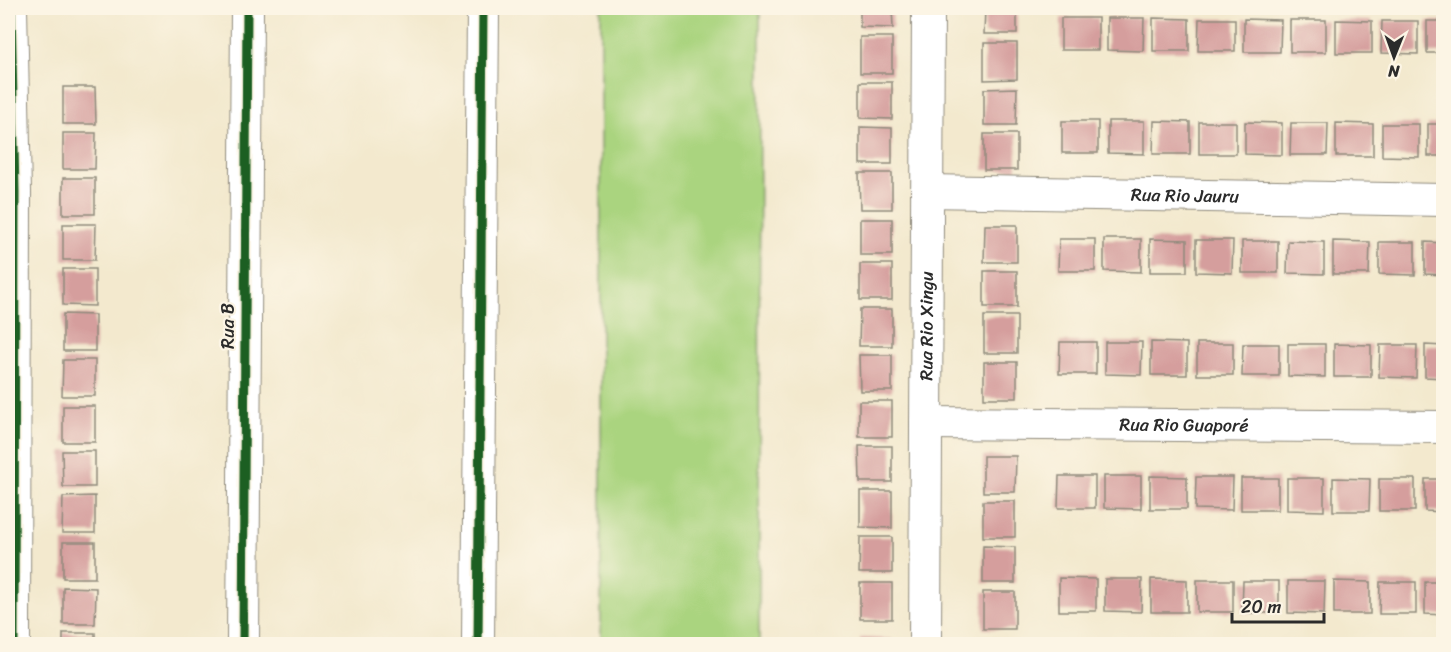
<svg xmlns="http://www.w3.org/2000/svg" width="1451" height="652" font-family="Sriracha,sans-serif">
  <rect width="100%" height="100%" fill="#fcf5e5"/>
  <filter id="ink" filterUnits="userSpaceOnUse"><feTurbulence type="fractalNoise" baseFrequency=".0167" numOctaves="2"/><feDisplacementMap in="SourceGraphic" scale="12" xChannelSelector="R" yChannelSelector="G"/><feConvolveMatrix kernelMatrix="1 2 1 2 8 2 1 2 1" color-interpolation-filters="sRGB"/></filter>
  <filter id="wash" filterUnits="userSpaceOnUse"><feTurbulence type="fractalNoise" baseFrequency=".008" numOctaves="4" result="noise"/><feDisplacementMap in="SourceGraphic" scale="24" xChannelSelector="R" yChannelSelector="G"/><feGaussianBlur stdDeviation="1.35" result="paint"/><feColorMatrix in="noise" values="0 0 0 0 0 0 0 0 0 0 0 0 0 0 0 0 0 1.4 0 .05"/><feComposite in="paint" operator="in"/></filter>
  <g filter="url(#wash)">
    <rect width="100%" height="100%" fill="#f3e9ce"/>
    <!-- green -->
    <path fill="#aad47f" stroke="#6a8055" stroke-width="1.5" d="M601 8H760L759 644H601Z"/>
    <g id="blocks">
      <!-- building -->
      <path fill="#d59e9d" d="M860 8H892L893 28 860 27Z
        M985 8H1017V34H984Z
        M1061 18H1098V50H1061Z
        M1107 18H1144L1143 51 1107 50Z
        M1153 18 1189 19V51H1153Z
        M1199 19H1235V51H1198Z
        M1244 19 1281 20 1280 52H1244Z
        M1290 20H1326V52H1290Z
        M1336 20 1372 21V53H1336Z
        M1382 21H1418V54L1381 53Z
        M1427 21H1444V53H1427Z
        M860 37H892V73H860Z
        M984 43H1017V79L984 80Z
        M860 82H892V119L860 118Z
        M63 87H95L96 124H63Z
        M1017 88 1016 125H984V89Z
        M1062 121H1098V153H1062Z
        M1108 121H1144V154L1108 153Z
        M1154 121 1190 122V154H1153Z
        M1199 122H1236V154H1199Z
        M1245 122 1282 123V155L1245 154Z
        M1291 123H1328L1327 155H1290Z
        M1336 123 1373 124V156H1336Z
        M1382 124H1419V157L1382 156Z
        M1428 124H1444V156H1428Z
        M860 127 892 128V164H860Z
        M63 133H96L95 169H63Z
        M984 134H1017V170H984Z
        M859 173H892V209H860Z
        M63 178H95V214H63Z
        M860 219H892V255H860Z
        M63 224H96L95 260H63Z
        M985 225H1017V262H984Z
        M1059 239H1095V271H1058Z
        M1104 239H1141V272L1104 271Z
        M1150 239 1187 240V272H1150Z
        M1196 240H1233L1232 273 1196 272Z
        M1242 241H1278V273H1242Z
        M1288 241 1324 242V274L1287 273Z
        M1333 241 1370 242 1369 274H1333Z
        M1379 242H1415V275L1379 274Z
        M1425 242 1444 243V275L1425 274Z
        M860 264H892V300H860Z
        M63 269H95V306L63 305Z
        M984 271H1017V307H984Z
        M860 309H892V346H859Z
        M63 314 95 315V351H63Z
        M984 316H1017V353H984Z
        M1060 342H1096V374H1059Z
        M1105 342H1142L1141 375 1105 374Z
        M1151 342 1187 343V375H1151Z
        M1197 343H1233V375H1197Z
        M1243 344H1279V376H1242Z
        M1288 344H1325V377L1288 376Z
        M1334 344 1371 345V377H1334Z
        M1380 345H1417L1416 378 1379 377Z
        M1425 345 1444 346V378L1425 377Z
        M859 355H892V391H860Z
        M63 360H95V396H62Z
        M984 362H1017V398H984Z
        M859 401H892V437H859Z
        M63 406H95V442H63Z
        M859 446H892V482H860Z
        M62 451H95V487H63Z
        M983 456H1016L1015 492H983Z
        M1059 476H1095V508H1058Z
        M1104 476H1141V509L1104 508Z
        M1150 476 1187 477V509H1150Z
        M1196 477H1233L1232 510 1195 509Z
        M1241 478H1278V510H1241Z
        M1287 478H1324V511L1287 510Z
        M1333 478 1370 479 1369 511H1333Z
        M1379 479H1415V511H1379Z
        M1425 479H1444V512L1425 511Z
        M860 491H892V528L860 527Z
        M95 496V533H62L63 497Z
        M983 501H1015V537H983Z
        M860 537H892V573H859Z
        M63 542H95V578H63Z
        M983 546 1015 547V583H983Z
        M1059 578 1096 579V611H1059Z
        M1105 579H1142L1141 612 1105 611Z
        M1151 579 1187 580V612H1151Z
        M1197 580H1233V612H1197Z
        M1243 581H1279V613H1242Z
        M1288 581H1325L1324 614 1288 613Z
        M1334 581 1370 582V614H1334Z
        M1380 582H1416V614H1379Z
        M1425 582H1444V615L1425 614Z
        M860 583H892V619H860Z
        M63 587 96 588 95 624H63Z
        M983 592H1015V629H983Z
        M63 633H95V644H63Z
        M860 638 892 639V644H860Z"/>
    </g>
  </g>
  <g filter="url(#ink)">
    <use href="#blocks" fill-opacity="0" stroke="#8f8a7c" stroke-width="1.5"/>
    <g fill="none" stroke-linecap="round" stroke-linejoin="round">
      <defs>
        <g id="minor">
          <path d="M11 8 15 192 14 644"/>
          <path id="s1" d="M927 191 1444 200"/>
          <path id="s2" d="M926 423 1444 427"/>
          <path d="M243 644 247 8"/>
          <path d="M478 644 483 8"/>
          <path id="s3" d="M925 644 928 8"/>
        </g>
      </defs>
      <!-- minor casing -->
      <use href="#minor" stroke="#8f8a7c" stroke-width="34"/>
      <!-- minor -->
      <use href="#minor" stroke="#fff" stroke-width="32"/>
      <defs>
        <path id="cycleway" d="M11 8 15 192 14 644
          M243 644 247 8
          M478 644 483 8"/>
      </defs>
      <!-- cycleway casing -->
      <use href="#cycleway" stroke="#fcf5e5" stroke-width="13"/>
      <!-- cycleway -->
      <use href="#cycleway" stroke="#1b5e20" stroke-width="9"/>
    </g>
  </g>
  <g text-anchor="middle" stroke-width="4.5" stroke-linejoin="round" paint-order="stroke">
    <!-- street labels -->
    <g font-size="18" fill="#2b2b2b" stroke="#fcf5e5">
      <text dy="6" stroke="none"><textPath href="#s1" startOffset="258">Rua Rio Jauru</textPath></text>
      <text transform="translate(228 326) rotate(-90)" y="6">Rua B</text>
      <text dy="6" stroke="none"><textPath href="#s3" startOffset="318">Rua Rio Xingu</textPath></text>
      <text dy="6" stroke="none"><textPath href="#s2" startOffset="258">Rua Rio Guaporé</textPath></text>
    </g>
  </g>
  <!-- margin -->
  <rect width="1451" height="652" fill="none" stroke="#fcf5e5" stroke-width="30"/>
  <!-- north arrow -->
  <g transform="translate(1394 57) rotate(181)" stroke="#fcf5e5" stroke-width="4.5" paint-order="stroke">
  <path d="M0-4.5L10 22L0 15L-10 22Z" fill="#2b2b2b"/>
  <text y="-9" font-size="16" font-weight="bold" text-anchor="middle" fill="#2b2b2b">N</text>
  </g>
  <!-- scale -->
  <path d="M1232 613v9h92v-9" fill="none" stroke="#2b2b2b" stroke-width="3"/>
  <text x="1241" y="613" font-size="18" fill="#2b2b2b" stroke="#fcf5e5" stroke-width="4.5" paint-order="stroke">20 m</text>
</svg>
